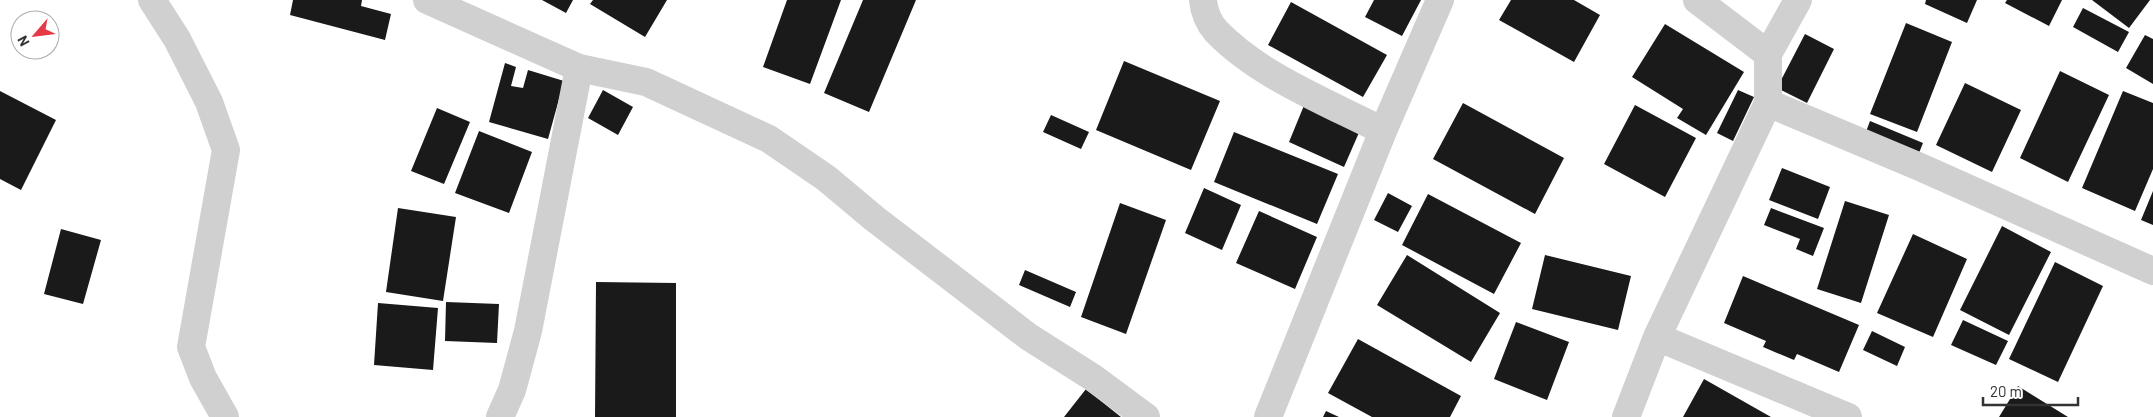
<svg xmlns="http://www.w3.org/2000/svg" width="2153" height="417" font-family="Barlow,sans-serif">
  <rect width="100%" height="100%" fill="#fff"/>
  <!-- building -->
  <path fill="#1a1a1a" d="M293 0H362L361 6 391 14 385 40 290 15Z
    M542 0H573L566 13Z
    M593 0H667L645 37 590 4Z
    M787 0H841L810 84 763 67Z
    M863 0H916L869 112 824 93Z
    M1374 0H1421L1402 36 1365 17Z
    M1511 0H1574L1600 15 1574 62 1499 20Z
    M1926 0H1977L1967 23 1925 4Z
    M2007 0H2062L2049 26 2005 3Z
    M2092 0H2150L2129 28Z
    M1291 2 1387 55 1363 97 1268 45Z
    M2083 8 2129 32 2118 52 2073 27Z
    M1906 23 1952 42 1917 132 1870 114Z
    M1665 24 1744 72 1706 135 1677 118 1683 109 1632 77Z
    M1805 34 1834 49 1807 103 1777 88Z
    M2145 35 2153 39V84L2126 68Z
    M1124 61 1220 101 1191 170 1096 130Z
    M505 63 516 67 511 86 523 88 528 70 564 81 548 139 489 122Z
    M2060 71 2109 95 2068 182 2020 158Z
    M1965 83 2021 110 1992 172 1936 145Z
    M603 90 633 107 618 135 588 118Z
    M1738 90 1754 97 1733 141 1717 133Z
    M0 91 56 120 21 190 0 179Z
    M2123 91 2153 103V169L2135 211 2082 188Z
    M1305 103 1361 128 1344 167 1289 142Z
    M1463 103 1564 158 1535 214 1433 159Z
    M1635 105 1696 138 1665 197 1604 164Z
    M437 108 470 122 444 184 411 171Z
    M1051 115 1089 132 1081 149 1043 132Z
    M1870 121 1923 143 1917 158 1864 137Z
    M479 131 532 152 509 213 455 193Z
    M1234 132 1338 174 1317 224 1214 182Z
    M1782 168 1830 187 1818 219 1769 200Z
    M1204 188 1241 205 1222 250 1185 233Z
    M2153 191V225L2141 220Z
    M1388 193 1412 206 1398 232 1374 220Z
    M1428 194 1521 243 1494 294 1402 245Z
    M1845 201 1889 215 1861 303 1817 289Z
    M1120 203 1166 220 1126 334 1081 317Z
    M398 208 456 217 443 301 386 292Z
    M1771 208 1824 228 1813 256 1796 249 1800 239 1764 225Z
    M1259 211 1317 237 1295 289 1236 263Z
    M2002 226 2051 252 2009 335 1960 310Z
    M61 229 101 240 83 304 44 294Z
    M1913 234 1967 259 1933 337 1877 313Z
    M1407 255 1500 313 1471 362 1377 305Z
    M1545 255 1631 276 1618 330 1532 309Z
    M2055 262 2103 286 2058 382 2009 359Z
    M1025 270 1076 292 1070 307 1019 285Z
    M1743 276 1859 325 1839 372 1797 354 1794 360 1763 347 1766 341 1724 323Z
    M596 282 676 283V417H595Z
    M446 302 499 304 497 343 445 341Z
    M378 303 438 308 433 370 374 365Z
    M1963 320 2008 341 1996 365 1951 345Z
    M1516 322 1569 342 1547 400 1494 379Z
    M1872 331 1905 347 1897 366 1863 350Z
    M1358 339 1461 396 1450 417H1372L1328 393Z
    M1704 379 1771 417H1683Z
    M2018 386 2068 417H1999Z
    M1086 389 1121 417H1064Z
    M1326 411 1339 417H1323Z"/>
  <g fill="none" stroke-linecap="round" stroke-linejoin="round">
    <!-- minor -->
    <path stroke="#d0d0d0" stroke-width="28" d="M152 0 177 39 209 102 226 150 191 347 203 378 225 417
      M427 0 579 68 646 82 769 139 826 178 875 219 1029 337 1092 377 1146 417
      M1203 0C1204 11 1209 23 1216 31 1259 76 1329 103 1383 131
      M1697 0 1768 54
      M1768 103 1920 167 2153 271
      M1657 337 1848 417
      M500 417 512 390 528 331 579 68
      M1268 417 1383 131 1440 0
      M1626 417 1657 337 1768 103V54L1798 0"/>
  </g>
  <!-- north arrow -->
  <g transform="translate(35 35) rotate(242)"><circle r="24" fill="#ffffff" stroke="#adadad"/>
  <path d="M0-4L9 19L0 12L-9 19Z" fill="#e63946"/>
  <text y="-8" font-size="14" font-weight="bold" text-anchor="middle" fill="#333333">N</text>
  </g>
  <!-- scale -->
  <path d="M1983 397v8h95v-8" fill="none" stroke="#333333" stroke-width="2.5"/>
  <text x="1990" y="397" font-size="15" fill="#333333" stroke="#ffffff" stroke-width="4" paint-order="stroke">20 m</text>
</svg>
